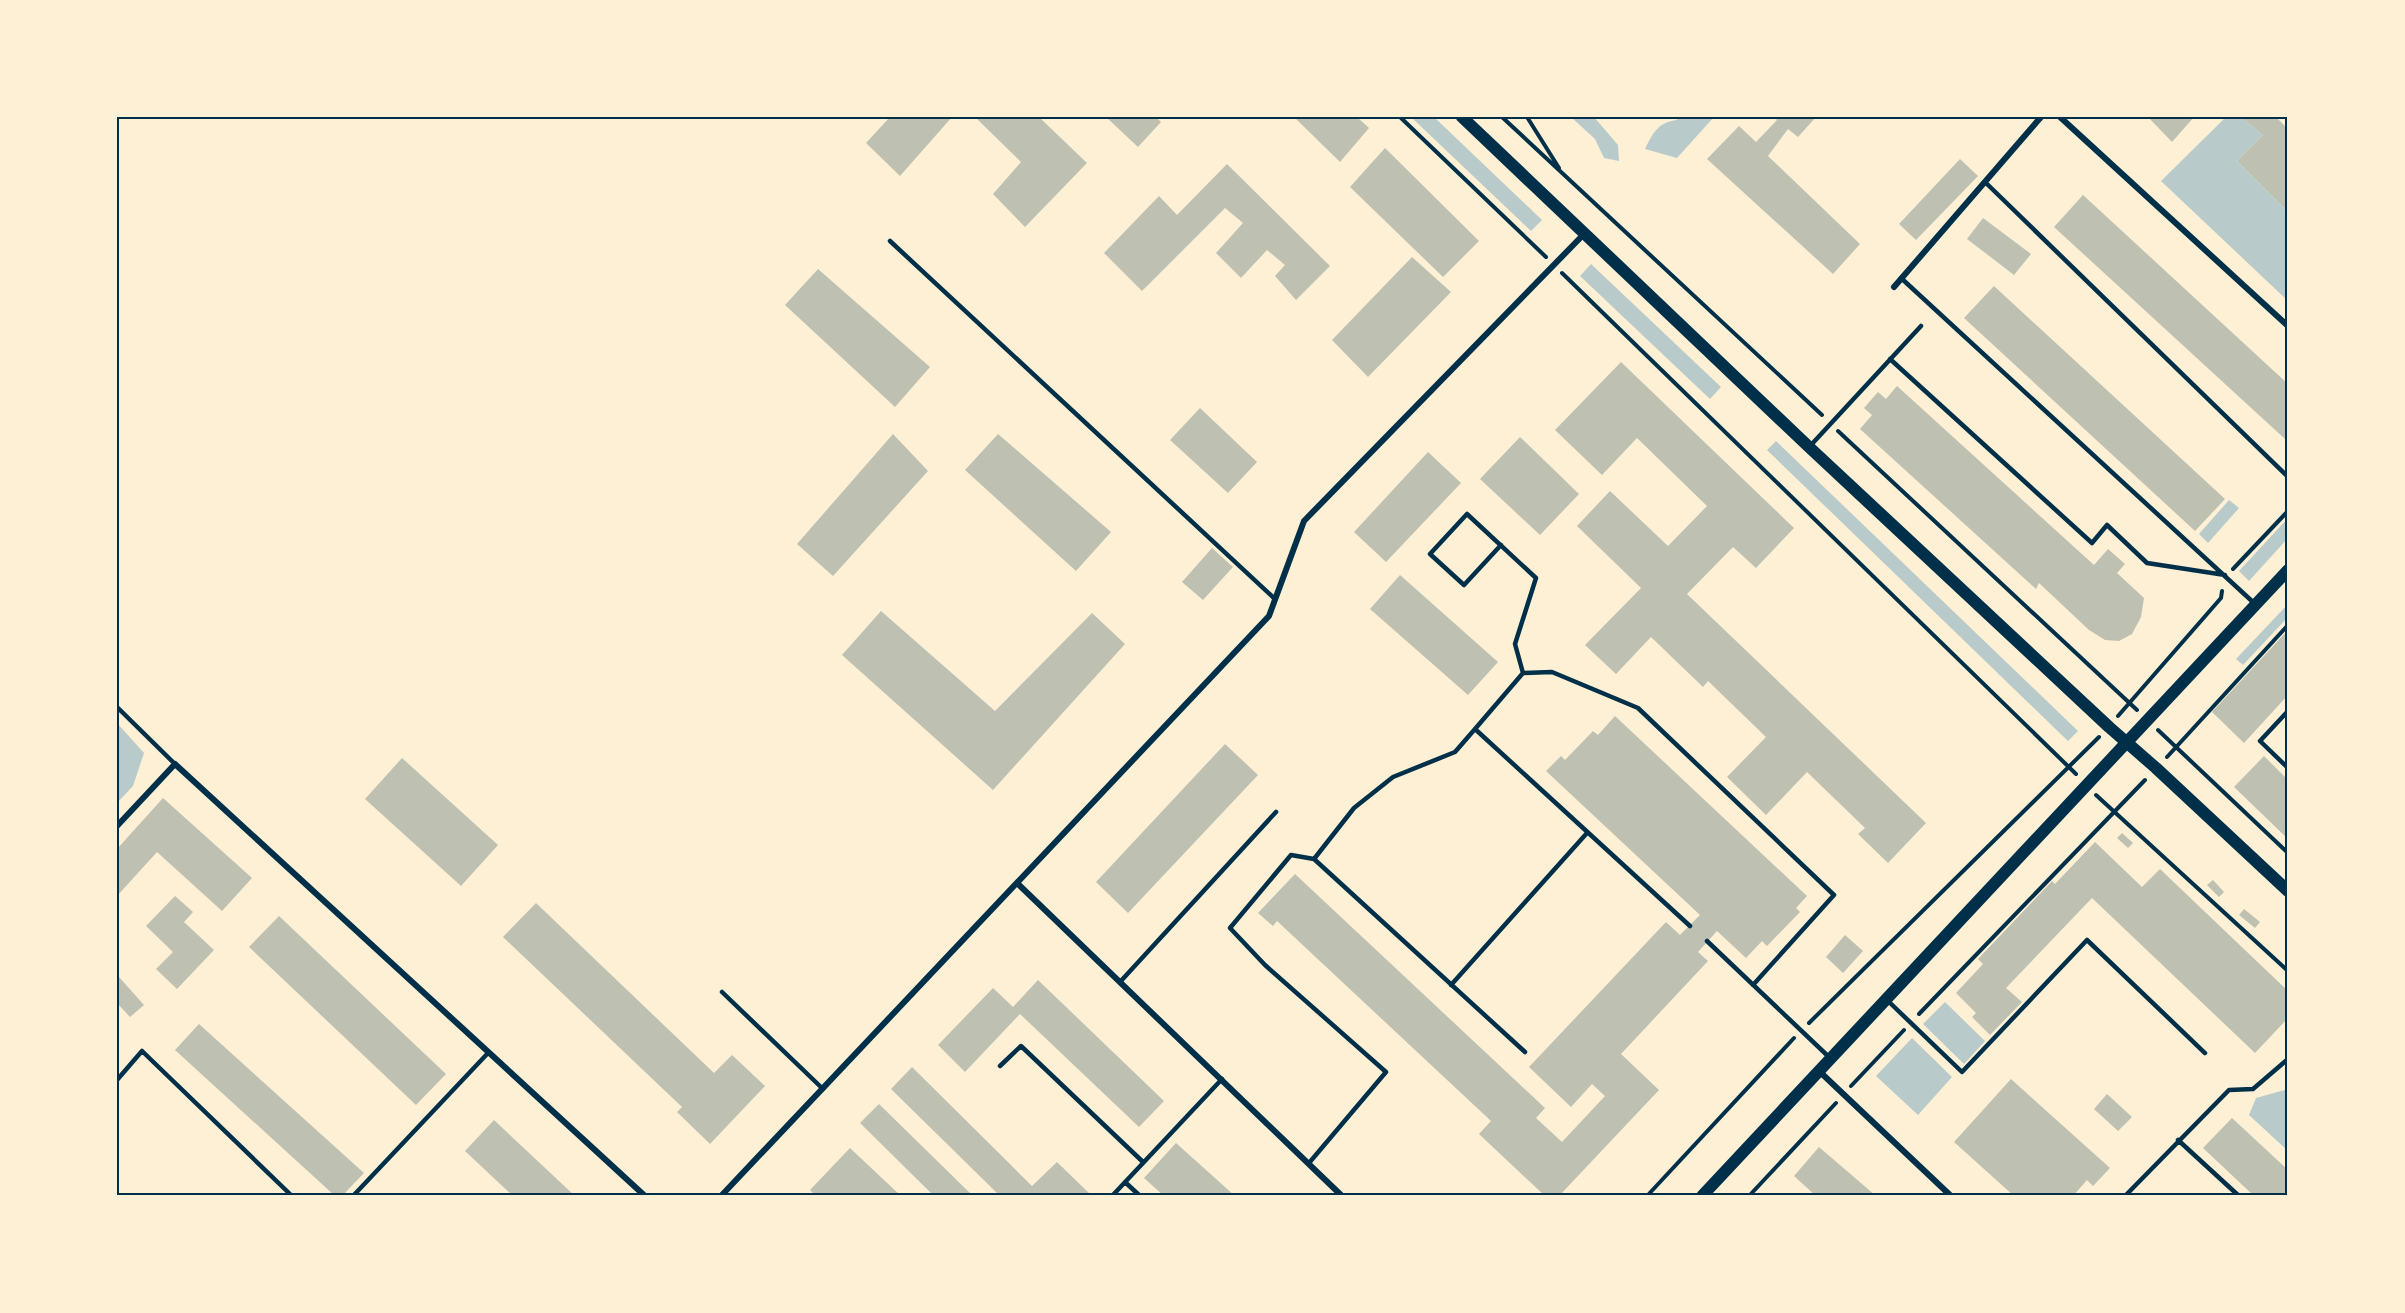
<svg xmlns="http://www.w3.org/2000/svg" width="2405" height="1313" font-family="'IBM Plex Sans',sans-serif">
  <rect width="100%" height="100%" fill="#fdf0d5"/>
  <!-- green -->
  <path fill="#b9caca" d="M1411 117H1434L1542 220 1531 231Z
    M1571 117H1594L1618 145 1619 161 1604 158 1595 139Z
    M1677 117H1714L1677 158 1645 149C1653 133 1658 122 1677 120Z
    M2226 117H2241L2263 135 2237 161 2288 212V301L2161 181Z
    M1591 264 1721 387 1710 399 1580 276Z
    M1776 441 2078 731 2068 741 1767 450Z
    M2229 500 2239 508 2208 543 2199 534Z
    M2288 518V538L2249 581 2239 571Z
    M2288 604V617L2243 665 2236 659Z
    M117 723 144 753 133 786 117 803Z
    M1945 1002 1985 1041 1964 1064 1923 1024Z
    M1912 1038 1952 1077 1918 1115 1876 1076Z
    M2288 1089V1151L2249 1115 2256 1098Z"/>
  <!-- building -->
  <path fill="#bec0b2" d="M890 117H952L900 176 866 143Z
    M975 117H1039L1087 163 1025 227 993 194 1021 162Z
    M1106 117H1156L1161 122 1138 147Z
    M1294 117H1357L1369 128 1340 162Z
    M1774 117H1816L1798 137 1788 129 1768 156 1860 244 1833 274 1707 159 1739 126 1756 142 1777 120Z
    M2148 117H2194L2172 142Z
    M2241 117H2281L2278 119 2288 129V212L2237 161 2263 135Z
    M1385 148 1479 241 1443 277 1350 187Z
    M1960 159 1978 176 1916 240 1899 224Z
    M1227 164 1330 266 1296 300 1275 276 1285 265 1267 250 1241 278 1216 253 1243 223 1225 208 1142 291 1104 253 1159 196 1177 215Z
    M2083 195 2288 384V436L2285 439 2054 227Z
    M1983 218 2031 254 2014 275 1967 239Z
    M1412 257 1451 292 1368 377 1332 340Z
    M818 269 930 367 895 407 785 305Z
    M1994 286 2225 499 2195 531 1964 318Z
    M1621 362 1794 528 1756 568 1733 547 1687 594 1926 823 1888 863 1858 834 1865 828 1807 772 1766 815 1727 777 1766 737 1708 681 1703 687 1651 637 1616 674 1585 645 1641 588 1577 526 1610 491 1668 546 1707 506 1637 438 1602 475 1555 430Z
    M1897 386 2094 565 2108 549 2125 564 2117 573 2144 598 2141 617 2132 634 2119 641 2105 640 2089 630 2039 583 2036 589 1860 429 1872 415 1864 408 1878 392 1886 399Z
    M1200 408 1257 462 1228 493 1170 440Z
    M893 434 928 471 833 576 797 544Z
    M998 434 1111 532 1076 571 965 470Z
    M1520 437 1579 494 1540 535 1480 479Z
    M1428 452 1461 483 1386 562 1354 532Z
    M1212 548 1233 567 1203 600 1182 582Z
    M1400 575 1498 662 1468 695 1370 609Z
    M881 611 995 711 1092 613 1125 644 993 790 842 655Z
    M2288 630V695L2244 743 2212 712Z
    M1615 716 1807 896 1796 908 1800 912 1767 946 1762 941 1746 958 1717 931 1698 952 1708 961 1621 1054 1659 1090 1559 1196H1545L1479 1134 1491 1121 1277 921 1273 926 1258 913 1295 874 1545 1108 1536 1118 1562 1142 1605 1096 1592 1084 1571 1107 1529 1067 1666 922 1680 935 1700 915 1546 771 1561 756 1565 760 1593 731 1598 735Z
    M1225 744 1258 775 1128 913 1096 882Z
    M2264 756 2288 780V839L2234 787Z
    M402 758 498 845 461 886 365 799Z
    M163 798 252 878 222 911 157 852 117 896V849Z
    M2122 833 2133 843 2128 848 2117 838Z
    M2095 842 2142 887 2160 869 2288 991V1018L2255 1053 2092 898 2006 988 2022 1002 1990 1035 1972 1017 1976 1013 1956 993 1983 964 1978 959 2052 881 2055 884Z
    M2213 880 2224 892 2219 897 2207 885Z
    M175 896 193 912 184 922 214 950 177 989 156 969 173 952 146 926Z
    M536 903 714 1073 732 1055 765 1086 710 1144 677 1112 682 1107 503 937Z
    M2244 909 2260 922 2255 928 2239 915Z
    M279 916 446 1074 416 1105 249 947Z
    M1845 935 1863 951 1843 973 1826 957Z
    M119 977 144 1005 130 1017 117 1003Z
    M1038 980 1164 1101 1139 1127 1020 1014 965 1072 938 1045 993 988 1013 1007Z
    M199 1024 364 1173 342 1196H335L175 1050Z
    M912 1067 1032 1186 1057 1162 1092 1196H993L997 1193 891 1089Z
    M2011 1079 2110 1168 2093 1186 2087 1180 2073 1196H2014L1954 1142Z
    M2107 1094 2132 1117 2118 1131 2094 1109Z
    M879 1104 973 1196H934L860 1123Z
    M2232 1118 2288 1170V1196H2254L2203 1148Z
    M494 1120 575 1196H513L465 1151Z
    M1176 1143 1235 1196H1164L1144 1178Z
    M1819 1147 1876 1196H1816L1794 1176Z
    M850 1148 901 1196H816L810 1190Z"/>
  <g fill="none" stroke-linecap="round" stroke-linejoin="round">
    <!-- path -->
    <path stroke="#003049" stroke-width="4" d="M1400 117 1546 257
      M1502 117 1822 415
      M1527 117 1559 168
      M1562 273 2076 774
      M1838 431 2137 710
      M2233 569 2288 511
      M2118 716 2221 598 2222 591
      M2158 730 2288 853
      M2167 757 2288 625
      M2096 795 2288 971
      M1919 1014 2145 780
      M1809 1023 2099 737
      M1851 1086 1904 1030
      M1647 1196 1794 1038
      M1749 1196 1836 1103"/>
    <!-- service -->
    <path stroke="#003049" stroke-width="4.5" d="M1985 182 2288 477
      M890 241 1275 599
      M1901 278 2254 603
      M1890 359 2092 543 2107 525 2147 563 2225 575
      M1811 445 1921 326
      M1501 545 1464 585 1430 554 1467 514 1536 578 1515 644 1523 673
      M117 707 175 764
      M2288 711 2260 741 2288 768
      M1475 729 1523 673 1552 672 1638 708 1834 895 1753 985
      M1707 941 1829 1057
      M1120 982 1276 812
      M1451 985 1587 833
      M722 992 823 1089
      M1887 1000 1962 1072 2087 940 2205 1053
      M1525 1052 1314 859 1354 808 1393 777 1455 752 1475 729 1690 926
      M1000 1066 1021 1046 1143 1162
      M117 1080 142 1051 292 1196
      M2178 1140 2239 1196
      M1309 1163 1386 1072 1265 965 1230 928 1291 855 1314 859
      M1125 1182 1140 1196
      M353 1196 488 1053
      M1112 1196 1222 1079
      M2125 1196 2229 1090 2253 1089 2288 1059"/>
    <!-- minor -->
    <path stroke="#003049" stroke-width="6" d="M2060 117 2288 326
      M1894 287 2041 117
      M117 826 175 764 645 1196
      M1018 884 1342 1196
      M1819 1071 1951 1196
      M721 1196 1269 616 1304 521 1584 234"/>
    <!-- secondary -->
    <path stroke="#003049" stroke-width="12" d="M1462 117 1809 447 2109 727 2156 768 2288 891
      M1702 1196 2288 570"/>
  </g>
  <!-- border -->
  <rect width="2405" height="1313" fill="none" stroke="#fdf0d5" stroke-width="237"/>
  <rect x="118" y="118" width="2168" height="1076" fill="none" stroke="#003049" stroke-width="2"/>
</svg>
